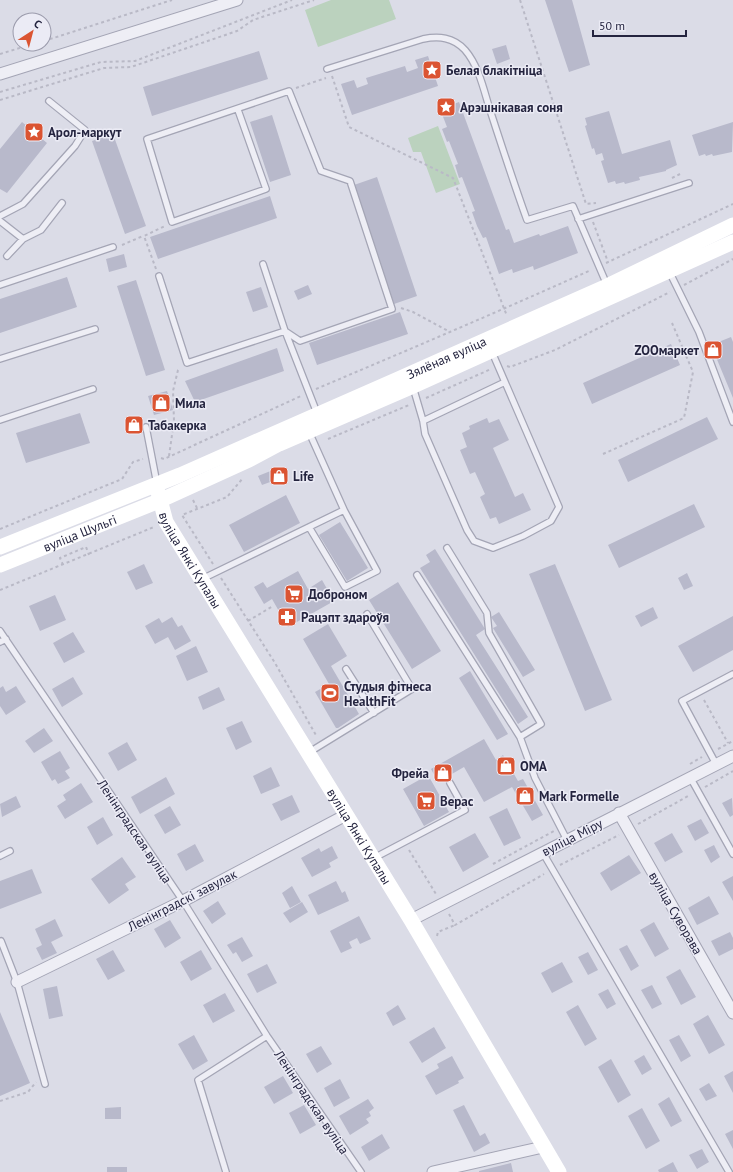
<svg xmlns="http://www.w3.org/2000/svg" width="733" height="1172" font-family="'PT Sans',sans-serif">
  <rect width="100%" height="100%" fill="#dbdce7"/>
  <!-- green -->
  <path fill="#bbd2be" d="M331 0H389L396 19 318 47 305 10Z
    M438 126 460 184 436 193 421 152H413L408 138Z"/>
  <!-- building -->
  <path fill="#b8b9cb" d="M545 0H572L590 65 569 72Z
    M506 45 510 59 497 64 492 49Z
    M259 51 268 79 152 116 143 87Z
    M428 56 438 86 352 115 341 84 354 80 357 88 368 84 366 78 405 66 407 72 418 68 415 60Z
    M459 102 506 230 509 229 514 243 539 234 540 236 568 226 578 253 534 270 533 266 513 273 512 269 499 274 486 237 483 238 477 226 472 212 475 211 462 177 459 178 455 165 458 164 449 141 447 142 442 129 447 127 440 109Z
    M609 111 622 154 670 140 677 165 666 170V171L639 177 640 180 625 184 624 182 616 184 615 181 608 183 601 161 604 160 602 153 596 155 594 148 592 149 585 126 587 125 585 118Z
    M272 115 291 175 270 182 250 122Z
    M22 122 47 143 7 193 0 189V149Z
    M733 122 732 152 713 156 712 154 706 156 705 154 699 156 692 135Z
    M113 134 146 226 125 234 92 141Z
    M377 177 417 296 394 304 354 185Z
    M270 196 277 218 158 259 150 237Z
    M124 254 127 267 109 272 106 259Z
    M67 277 77 307 0 333V299Z
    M136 280 165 370 146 376 117 286Z
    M308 285 312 294 298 300 294 291Z
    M261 287 268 307 253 312 246 292Z
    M400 312 408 334 317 365 309 343Z
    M731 337 733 342V398L711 345Z
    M671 344 680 365 592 404 583 383Z
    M277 348 284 371 195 402 185 381Z
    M167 391 173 410 154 415 148 396Z
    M80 413 90 443 26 463 16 433Z
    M707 417 718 439 628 482 618 460Z
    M487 418 489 423 499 419 509 440 493 448 515 497 523 493 531 510 499 524 496 517 490 519 480 497 485 494 475 472 470 474 460 450 467 447 462 433 470 429 469 426Z
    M278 468 281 478 262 485 258 476Z
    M286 495 300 523 244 552 229 525Z
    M694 504 705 527 619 568 608 545Z
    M340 522 368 568 347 581 319 535Z
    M435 549 485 629 476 635 528 717 518 724 420 568 430 562 426 555Z
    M144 564 153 583 136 590 127 572Z
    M555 564 612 700 585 711 529 574Z
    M298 571 308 589 322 580 334 601 288 627 272 599 264 604 254 587 263 582 267 588Z
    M687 573 693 586 684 590 678 578Z
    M398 582 441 651 412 669 369 600Z
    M55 595 66 620 40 631 29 606Z
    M653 607 658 618 641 627 635 616Z
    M499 612 535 670 523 677 493 628 497 626 491 617Z
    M733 616V650L693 672 678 646Z
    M172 617 178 627 182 625 191 641 175 650 168 637 155 644 145 626 159 618 162 623Z
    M328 624 347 656 331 666 359 714 338 728H336L315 692 329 684 303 639Z
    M73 632 85 652 64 663 53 643Z
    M196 646 208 672 187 681 176 656Z
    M470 671 508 734 497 740 459 678Z
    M73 677 83 694 62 707 52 689Z
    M3 686 6 692 16 686 26 702 6 715 0 706V688Z
    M219 687 225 700 203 710 198 697Z
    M242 721 252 742 236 750 226 728Z
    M44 728 53 741 34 753 25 741Z
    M484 739 496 760 503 755 518 781 523 779 543 815 532 821 512 787 484 802 464 767 438 782 431 769Z
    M127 742 137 760 118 771 108 753Z
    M60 751 70 768 65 771 70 778 58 784 55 779 52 781 41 762Z
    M271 767 280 786 261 794 253 776Z
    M428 775 449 812 424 826 403 789Z
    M166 777 175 794 140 814 131 797Z
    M81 783 93 802 65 819 57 806 66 800 63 795Z
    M292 795 300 812 281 821 272 804Z
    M16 796 21 807 2 817 0 804Z
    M732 798 733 815 730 817 722 803Z
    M170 806 181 825 165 834 154 815Z
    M507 808 521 838 504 846 489 817Z
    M103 817 113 835 97 845 87 827Z
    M701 819 709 833 695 841 687 826Z
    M475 833 489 857 463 872 449 847Z
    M672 833 683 852 665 862 654 843Z
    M195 844 204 861 186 871 177 854Z
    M714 845 720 857 711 863 704 850Z
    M332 846 338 858 329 863 331 867 312 877 301 858 319 848 321 852Z
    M629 855 641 873 611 891 600 873Z
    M122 857 136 877 125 884 129 890 109 904 91 879Z
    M32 869 42 893 0 909V881Z
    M733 876V901L722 882Z
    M336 881 342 893 345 891 349 901 318 915 308 895Z
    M292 886 301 902 290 908 282 893Z
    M709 896 719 914 697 925 688 908Z
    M218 901 226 914 212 924 203 911Z
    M302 902 308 912 290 923 283 913Z
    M359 916 371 939 360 944 357 938 349 942 352 948 341 953 330 931Z
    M55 919 63 936 51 942 57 953 42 960 36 948 42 945 35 929Z
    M170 920 181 938 165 948 154 929Z
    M654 922 669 949 655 957 640 930Z
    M730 932 733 938V949L719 956 711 941Z
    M242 937 253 956 242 962 236 952 233 954 227 945Z
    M627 945 639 966 631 971 619 949Z
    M113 950 125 971 108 980 96 959Z
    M201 950 212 969 191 981 180 962Z
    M588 952 598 970 588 975 578 957Z
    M562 962 573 982 552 993 541 973Z
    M267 964 277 983 257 993 247 974Z
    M680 969 696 997 681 1005 666 977Z
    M652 985 662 1004 652 1009 641 990Z
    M57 986 63 1016 49 1019 43 989Z
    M608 989 616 1004 607 1009 598 994Z
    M225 993 235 1011 213 1023 203 1005Z
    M398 1005 406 1019 393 1026 386 1013Z
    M578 1005 597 1039 585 1046 566 1012Z
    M0 1012 30 1083 0 1096Z
    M708 1015 725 1045 709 1054 693 1024Z
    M434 1027 446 1048 422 1063 409 1042Z
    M194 1035 208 1061 193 1070 178 1044Z
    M679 1035 691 1056 681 1062 669 1040Z
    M321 1046 332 1064 317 1073 306 1054Z
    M644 1055 652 1069 642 1075 634 1061Z
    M452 1056 464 1078 458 1081 459 1083 436 1095 425 1076 439 1068 437 1064Z
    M611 1059 631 1095 618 1103 598 1067Z
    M733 1071V1093L724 1076Z
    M283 1076 293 1093 274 1104 264 1087Z
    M340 1079 350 1098 334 1107 324 1088Z
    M709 1083 717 1096 706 1101 699 1089Z
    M669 1097 682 1121 671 1127 658 1104Z
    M368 1099 374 1108 369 1112 371 1116 366 1119 369 1123 350 1135 339 1116Z
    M304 1105 316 1125 300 1134 289 1113Z
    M464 1105 480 1136 485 1133 490 1143 474 1152 453 1110Z
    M121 1107V1119H105V1108Z
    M642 1108 660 1141 646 1149 628 1116Z
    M733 1130V1149L725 1134Z
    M382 1134 390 1148 369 1161 361 1147Z
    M702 1149 709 1162 697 1169 689 1155Z
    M673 1162 678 1172H659L658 1170Z
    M511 1163 513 1172H479V1171Z
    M107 1167H127V1172H107Z"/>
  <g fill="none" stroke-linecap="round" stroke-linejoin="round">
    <defs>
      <path id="lane" d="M327 69 423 39C439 36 453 37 465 50 479 66 484 91 490 110 502 147 514 184 527 220L573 206 607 285
        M238 110 266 189 172 222 147 139 289 91 321 171 350 181 392 309 300 341 285 331 317 413
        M0 216 23 204 75 146 85 130 49 101
        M578 219 689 183
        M0 221 23 239
        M7 256 23 239 41 230 62 203
        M669 271 699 332 733 422
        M159 276 187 363 285 331 263 264
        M0 285 113 247
        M492 352 559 507 551 521 523 536 493 548 474 541 467 530 425 434 423 421 505 382
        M0 359 95 329
        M413 387 423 421
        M0 420 93 389
        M146 427 157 484
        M309 432 344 510
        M447 548 487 613 489 633 541 724 520 737 535 778 567 840
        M417 575 520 737
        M202 579 344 510 377 571 345 587 309 527
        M0 631 183 901 267 1036 361 1172
        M0 642 6 639
        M346 669 374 713
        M308 753 412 689 367 614
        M716 764 682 701 733 674
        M690 777 733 854
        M543 853 729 1172
        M0 856 10 851
        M374 858 465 810 450 783
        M1 941 17 982 45 1084
        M226 1172 198 1080 267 1036"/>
      <path id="street" d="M0 74 237 0
        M619 813 733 1013
        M411 920 733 756
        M17 982 183 901 346 815
        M433 1172 543 1147"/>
    </defs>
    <!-- lane casing -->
    <use href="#lane" stroke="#a4a5b5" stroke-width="8"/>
    <!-- street casing -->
    <use href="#street" stroke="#a4a5b5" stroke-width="13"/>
    <!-- path -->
    <path stroke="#b9b9c6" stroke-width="2" stroke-dasharray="3 3" stroke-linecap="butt" d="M520 0 586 204 596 203
      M44 41 172 0
      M0 54 33 44
      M332 76 349 127 453 178 507 316
      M296 88 326 78
      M0 92 101 62 135 61 292 0
      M0 100 104 68 131 67 237 31 253 20 314 0
      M672 178 680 174
      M593 222 608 262
      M122 245 143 236
      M606 263 733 204
      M156 269 144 236 165 226
      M684 285 733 259
      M401 308 413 312 450 332
      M507 366 510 367 555 350 670 292
      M316 389C408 350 500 311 591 270
      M426 398 491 369
      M328 439 409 405
      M603 454 684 418 693 372 672 323
      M169 456 174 421 173 391 178 370 180 368
      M161 458 164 459 301 396
      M193 500 197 508
      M0 529 122 479 133 462 143 459
      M213 564 182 515 227 497 243 478
      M63 565 60 558 86 547 89 555
      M221 578 275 663 317 737
      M0 590 154 527
      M248 621 273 606
      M704 700 728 743
      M718 749 733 741
      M690 764 702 757
      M705 787 733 771
      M638 824 690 795
      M409 850 436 894
      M493 864 554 831
      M560 865 619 835
      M449 914 455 925 544 874
      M437 936 438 932 455 925
      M0 1101 28 1092 36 1082"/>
    <!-- lane -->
    <use href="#lane" stroke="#eeeef5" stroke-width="5.5"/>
    <!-- street -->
    <use href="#street" stroke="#eeeef5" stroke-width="11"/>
    <!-- secondary -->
    <g stroke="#fff" stroke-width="15">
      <path id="s1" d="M158 492 166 522 411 920 559 1172"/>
      <path id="s2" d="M0 547 180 475 398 379 607 286 733 225"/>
      <path id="s3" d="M0 565 159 501 249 460 279 444 413 386 733 242"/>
    </g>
  </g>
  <!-- icons -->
  <defs>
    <symbol id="sight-square" viewBox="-11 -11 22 22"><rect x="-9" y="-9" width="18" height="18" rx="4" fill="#db5432" stroke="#ebebf5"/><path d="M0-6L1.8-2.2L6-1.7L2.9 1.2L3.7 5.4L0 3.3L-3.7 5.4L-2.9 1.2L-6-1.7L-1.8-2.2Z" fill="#fff"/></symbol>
    <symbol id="shop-square" viewBox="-11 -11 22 22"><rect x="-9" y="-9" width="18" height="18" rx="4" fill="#db5432" stroke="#ebebf5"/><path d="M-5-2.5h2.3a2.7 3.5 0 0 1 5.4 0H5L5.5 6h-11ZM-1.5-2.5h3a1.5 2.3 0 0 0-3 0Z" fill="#fff"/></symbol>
    <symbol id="supermarket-square" viewBox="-11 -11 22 22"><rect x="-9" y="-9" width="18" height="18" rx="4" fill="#db5432" stroke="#ebebf5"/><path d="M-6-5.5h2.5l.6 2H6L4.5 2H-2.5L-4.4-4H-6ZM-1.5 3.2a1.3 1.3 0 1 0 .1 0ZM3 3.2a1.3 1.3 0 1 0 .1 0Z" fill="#fff"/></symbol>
    <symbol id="pharmacy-square" viewBox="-11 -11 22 22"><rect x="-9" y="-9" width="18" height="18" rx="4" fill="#db5432" stroke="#ebebf5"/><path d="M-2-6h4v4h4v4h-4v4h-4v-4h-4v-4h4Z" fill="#fff"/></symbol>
    <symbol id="stadium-square" viewBox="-11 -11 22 22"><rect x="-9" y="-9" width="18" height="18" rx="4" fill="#db5432" stroke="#ebebf5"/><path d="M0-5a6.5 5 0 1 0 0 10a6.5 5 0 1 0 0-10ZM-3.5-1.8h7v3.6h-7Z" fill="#fff"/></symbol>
  </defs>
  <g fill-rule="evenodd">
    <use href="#sight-square" x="421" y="59" width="22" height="22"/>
    <use href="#sight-square" x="435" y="96" width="22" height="22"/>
    <use href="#sight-square" x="23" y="121" width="22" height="22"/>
    <use href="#shop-square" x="702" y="339" width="22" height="22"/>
    <use href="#shop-square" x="150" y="392" width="22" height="22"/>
    <use href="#shop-square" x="123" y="414" width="22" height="22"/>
    <use href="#shop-square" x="268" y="465" width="22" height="22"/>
    <use href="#supermarket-square" x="283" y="583" width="22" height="22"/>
    <use href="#pharmacy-square" x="276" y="606" width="22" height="22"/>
    <use href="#stadium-square" x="319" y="682" width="22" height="22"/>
    <use href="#shop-square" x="495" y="755" width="22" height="22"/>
    <use href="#shop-square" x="432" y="762" width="22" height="22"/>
    <use href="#shop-square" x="514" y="785" width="22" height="22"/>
    <use href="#supermarket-square" x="415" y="790" width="22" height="22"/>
  </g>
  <g text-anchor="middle" stroke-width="3" stroke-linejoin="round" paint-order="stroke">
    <!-- poi labels -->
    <g font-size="13" font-weight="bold" fill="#24243f" stroke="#ebebf5" text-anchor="start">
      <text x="446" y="75">Белая блакітніца</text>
      <text x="460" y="112">Арэшнікавая соня</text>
      <text x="48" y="137">Арол-маркут</text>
      <text x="699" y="355" text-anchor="end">ZOOмаркет</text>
      <text x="175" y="408">Мила</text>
      <text x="148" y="430">Табакерка</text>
      <text x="293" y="481">Life</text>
      <text x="308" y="599">Доброном</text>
      <text x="301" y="622">Рацэпт здароўя</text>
      <text x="344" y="691">Студыя фітнеса<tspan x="344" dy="15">HealthFit</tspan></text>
      <text x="520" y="771">ОМА</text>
      <text x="429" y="778" text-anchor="end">Фрейа</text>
      <text x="539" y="801">Mark Formelle</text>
      <text x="440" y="806">Верас</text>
    </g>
    <!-- street labels -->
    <g font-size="13" fill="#24243f" stroke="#ebebf5">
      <text dy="5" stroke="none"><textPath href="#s2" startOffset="485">Зялёная вуліца</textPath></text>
      <text dy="5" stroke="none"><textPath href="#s3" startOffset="86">вуліца Шульгі</textPath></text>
      <text dy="5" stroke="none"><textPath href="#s1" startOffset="76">вуліца Янкі Купалы</textPath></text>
      <text transform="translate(135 831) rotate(56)" y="5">Ленінградская вуліца</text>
      <text dy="5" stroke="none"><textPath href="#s1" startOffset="400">вуліца Янкі Купалы</textPath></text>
      <text transform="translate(572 837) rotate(-27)" y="5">вуліца Міру</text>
      <text transform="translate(182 900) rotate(-27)" y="5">Ленінградскі завулак</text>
      <text transform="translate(676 913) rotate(60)" y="5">вуліца Суворава</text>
      <text transform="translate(312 1102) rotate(56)" y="5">Ленінградская вуліца</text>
    </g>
  </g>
  <!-- north arrow -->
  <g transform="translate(32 32) rotate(36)"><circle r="19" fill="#ebebf5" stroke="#9b9bac"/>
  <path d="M0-3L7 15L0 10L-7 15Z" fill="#db5432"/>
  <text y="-6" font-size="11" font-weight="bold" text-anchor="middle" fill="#24243f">С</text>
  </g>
  <!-- scale -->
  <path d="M593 30v6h93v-6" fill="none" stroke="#24243f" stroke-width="2"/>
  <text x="599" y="30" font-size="12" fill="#24243f" stroke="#ebebf5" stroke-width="3" paint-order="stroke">50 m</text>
</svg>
